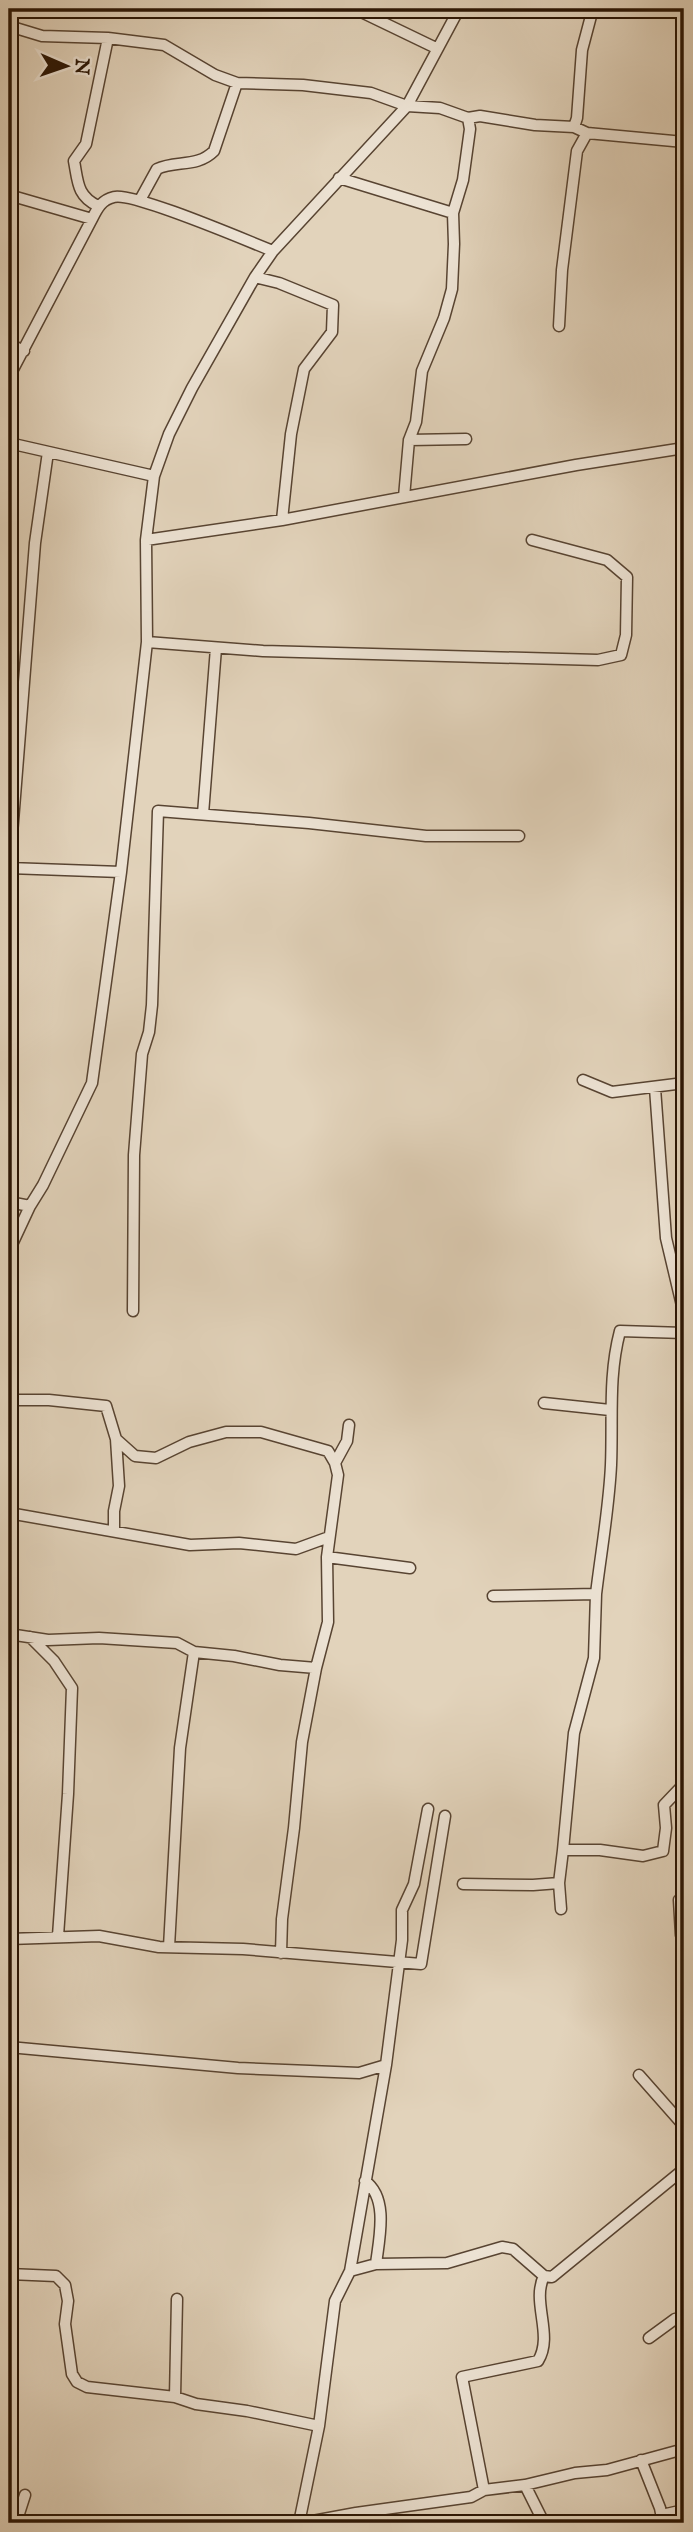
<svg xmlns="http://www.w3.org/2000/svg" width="693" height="2532" font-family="'IM FELL English',serif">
  <rect width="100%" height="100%" fill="#e2d3bb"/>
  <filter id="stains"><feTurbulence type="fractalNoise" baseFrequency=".00286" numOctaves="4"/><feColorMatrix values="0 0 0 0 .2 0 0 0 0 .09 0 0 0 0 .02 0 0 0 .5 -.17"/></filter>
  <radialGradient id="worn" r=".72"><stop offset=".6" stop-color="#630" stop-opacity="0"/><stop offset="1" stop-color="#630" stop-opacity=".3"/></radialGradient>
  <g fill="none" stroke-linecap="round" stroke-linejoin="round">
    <defs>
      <path id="minor" d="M355 9 436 48
        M9 26 42 36 108 38 164 45 215 75 237 83 303 85 371 93 407 106 440 108 468 118 480 116 535 125 574 127 587 133 684 142
        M574 127 577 118 582 50 591 16
        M339 178 453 213
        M9 195 92 219C97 209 101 200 114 197 134 192 247 241 273 251
        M140 200 157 169C176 160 197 168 214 151L237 83
        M98 206C77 196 78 182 74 161L86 144 108 38
        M255 277 279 283 333 305 332 332 304 369 291 434 282 520
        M559 326 562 270 577 151 587 133
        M9 344 24 351
        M9 377 92 219
        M409 440 466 439
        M9 443 154 476
        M404 497 409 440 416 422 422 371 444 318 452 289 454 244 453 213 463 180 470 129 468 118
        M146 540 282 520 576 465 684 448
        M147 642 263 651 598 660 621 655 626 635 627 577 607 560 532 540
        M203 814 216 648
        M9 868 121 872
        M9 872 35 543 48 452
        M583 1080 612 1092 684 1083
        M655 1088 666 1238 684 1314
        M9 1202 30 1206
        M9 1251 30 1206 43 1185 92 1083 121 872 147 642 146 540 154 476 169 434 192 388 255 277 273 251 407 106 459 9
        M133 1311 134 1155 142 1054 149 1032 152 1005 158 811 309 823 426 836H519
        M9 1400H49L106 1406 116 1439 135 1456 156 1458 189 1442 226 1432H261L328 1451 335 1463 338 1475 327 1557 328 1622 316 1668 302 1742 294 1828 282 1919 281 1953
        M544 1403 610 1410
        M335 1463 347 1441 349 1425
        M9 1513 190 1545 239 1543 296 1549 329 1537
        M114 1530V1511L119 1486 116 1439
        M327 1557 410 1568
        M493 1596 596 1594C601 1552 609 1508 611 1465 613 1418 608 1377 620 1331L684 1333
        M9 1634 48 1640 99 1638 177 1643 194 1652 234 1656 280 1665 316 1668
        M30 1637 54 1661 72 1688 68 1794 58 1936
        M563 1850 574 1733 594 1658 596 1594
        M559 1883 561 1909
        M463 1884 533 1885 559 1883 563 1850H600L643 1856 663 1851 666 1828 664 1805 684 1784
        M684 1899 679 1900 681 1935 684 1942
        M9 1939 99 1936 159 1947 243 1949 421 1964 445 1816
        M169 1947 180 1748 194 1652
        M9 2047 238 2068 359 2073 386 2065
        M639 2075 684 2126
        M376 2264 447 2263 502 2247 513 2249 544 2276
        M350 2271 386 2065 402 1940V1910L414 1884 428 1809
        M9 2274 56 2276 65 2285 68 2301 65 2324 72 2374 77 2382 87 2387 175 2397 196 2404 247 2411 319 2426
        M649 2338 675 2319 684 2317
        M175 2397 177 2299
        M641 2460 660 2508 663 2523
        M525 2485 544 2523
        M484 2490 462 2377 538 2361C554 2335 531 2302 544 2276L552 2277 684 2169
        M662 2515 684 2510
        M16 2523 25 2495
        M270 2523H283
        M299 2523 319 2426 335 2301 350 2271 376 2264C379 2239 389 2198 365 2181
        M302 2523 356 2513 471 2497 484 2490 525 2485 575 2473 607 2470 684 2449"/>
    </defs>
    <!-- minor casing -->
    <use href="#minor" stroke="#584432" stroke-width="13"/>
    <!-- minor -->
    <use href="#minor" stroke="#ece2d3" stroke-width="10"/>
  </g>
  <!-- margin -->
  <rect width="693" height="2532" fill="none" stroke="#e2d3bb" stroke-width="35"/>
  <rect x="10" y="10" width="672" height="2511" fill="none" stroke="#2a1504" stroke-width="3.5"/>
  <rect x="18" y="18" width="658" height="2497" fill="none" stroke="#2a1504" stroke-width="2"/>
  <!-- north arrow -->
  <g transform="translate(66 66) rotate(92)" stroke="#ece2d3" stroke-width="5" paint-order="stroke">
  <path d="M0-5L12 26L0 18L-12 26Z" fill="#2a1504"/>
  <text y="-10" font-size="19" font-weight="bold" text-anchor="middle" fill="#2a1504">N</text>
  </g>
  <rect width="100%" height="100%" filter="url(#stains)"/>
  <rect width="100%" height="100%" fill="url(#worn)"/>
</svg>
